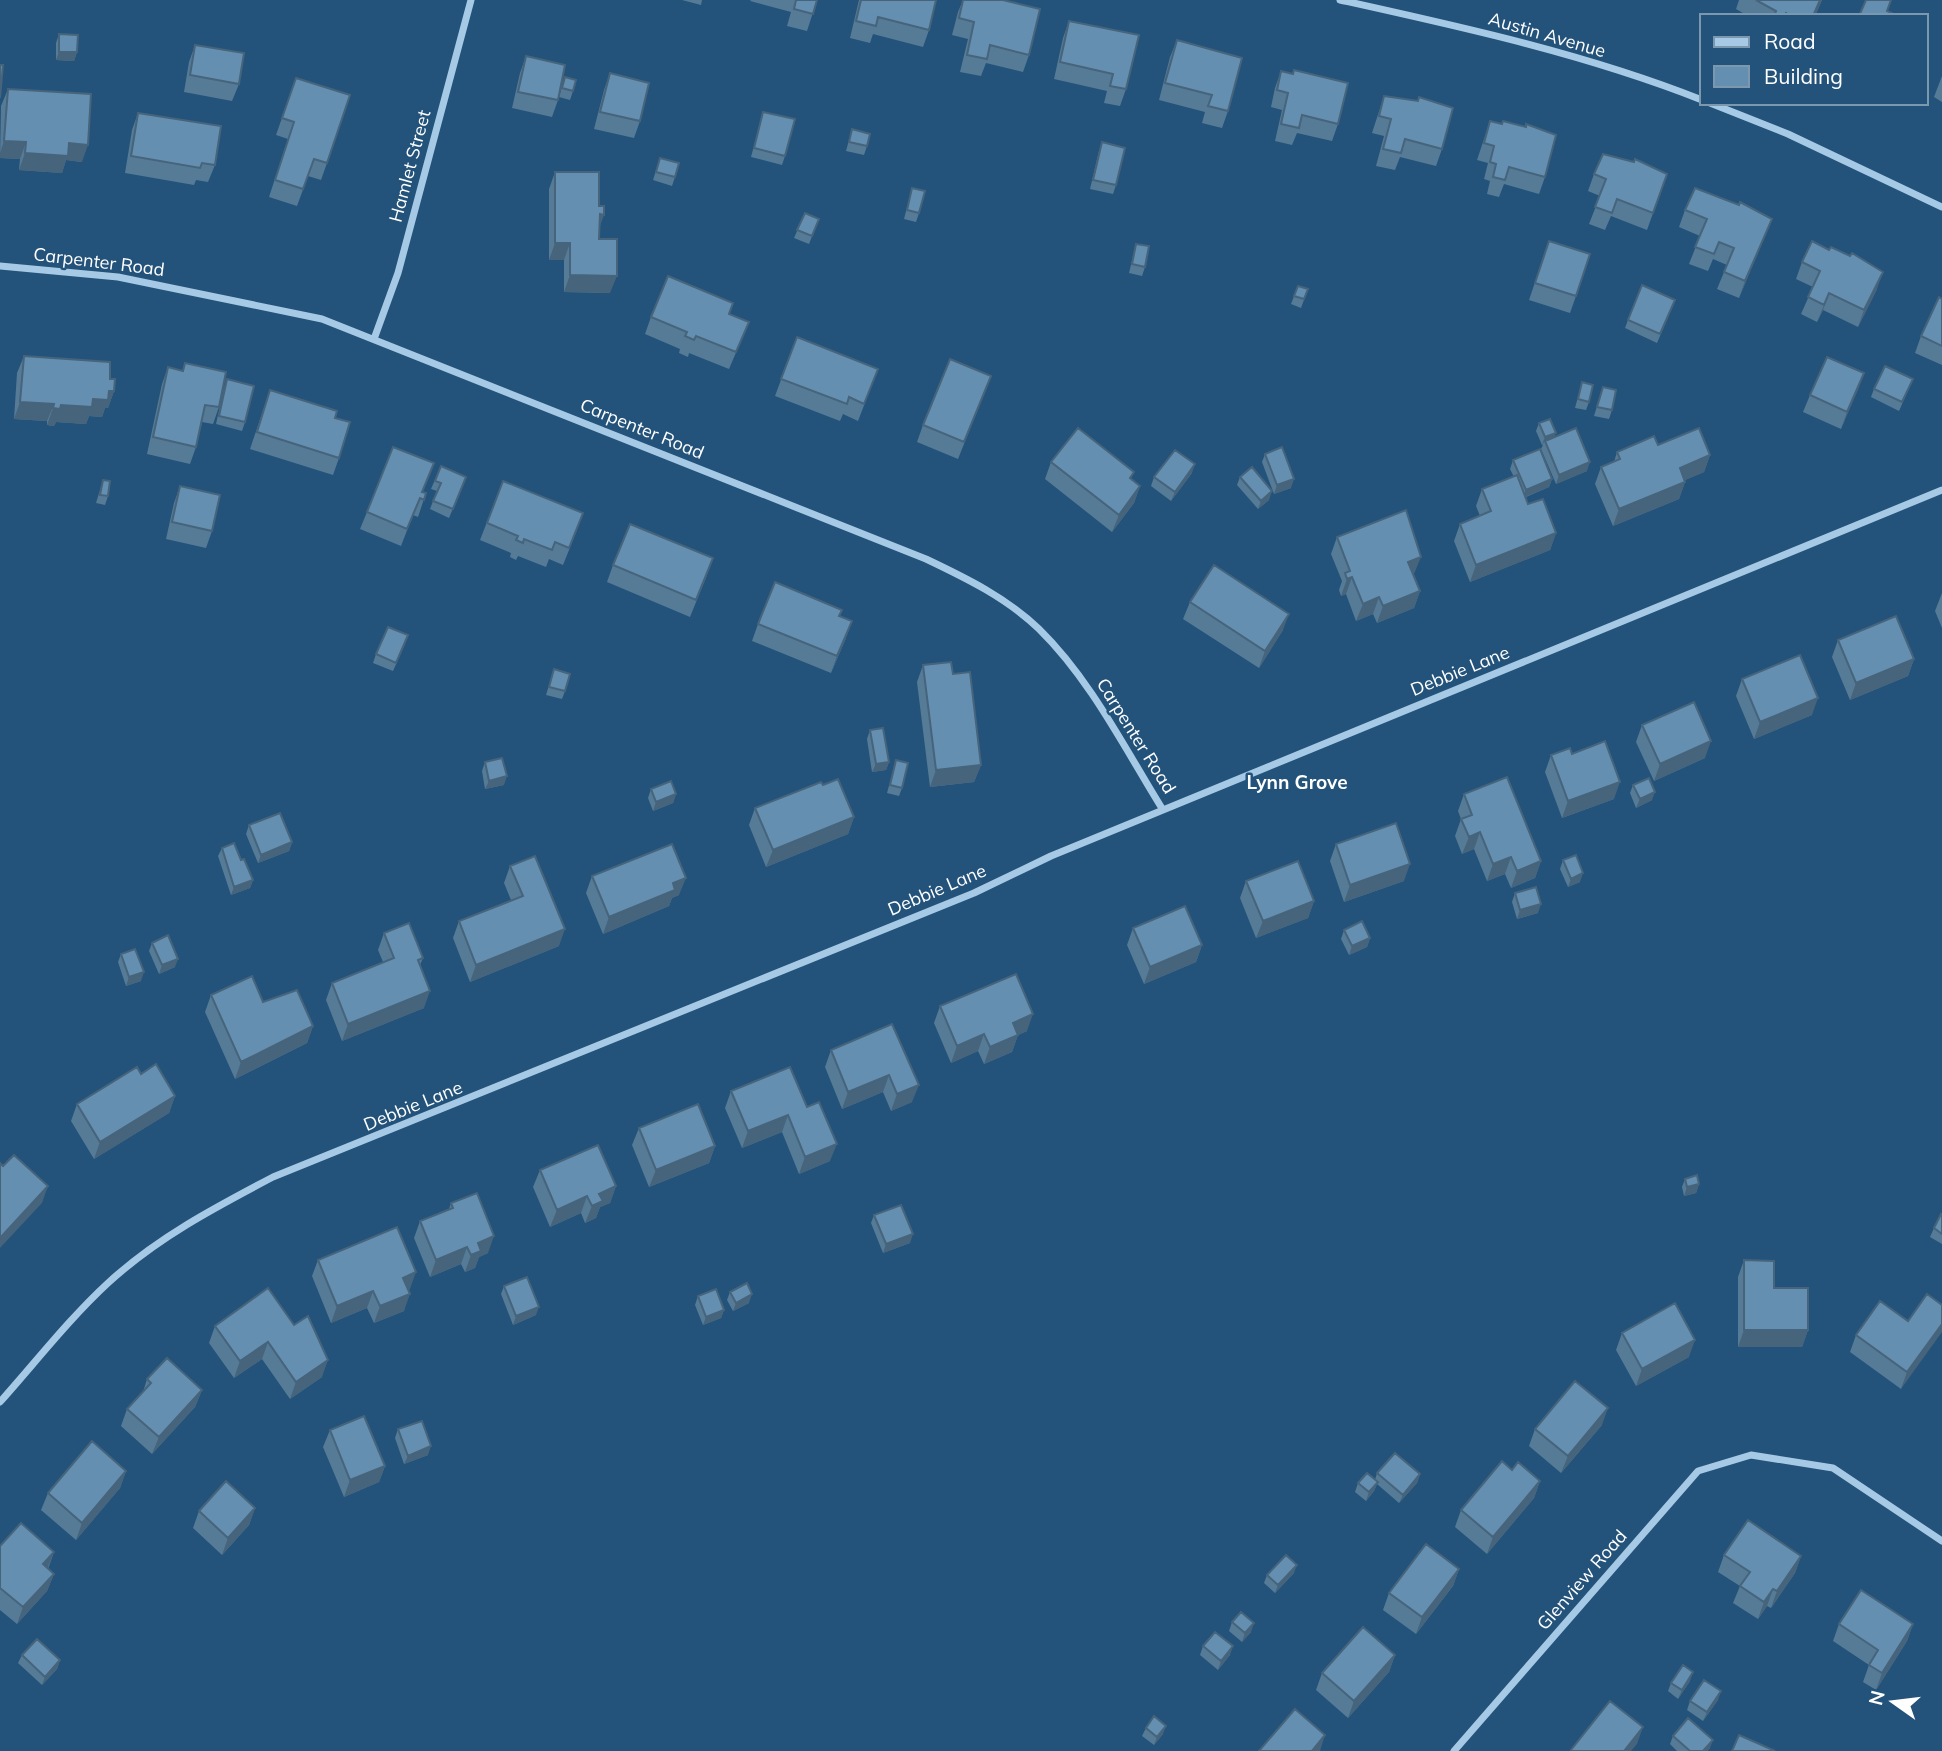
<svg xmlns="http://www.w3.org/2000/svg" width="1942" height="1751" font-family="Mulish,sans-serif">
  <rect width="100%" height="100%" fill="#23537a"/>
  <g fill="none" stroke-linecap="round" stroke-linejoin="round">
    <!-- minor -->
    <path stroke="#a6cae5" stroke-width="7" d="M1340 0C1462 27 1586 54 1702 100
      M1710 103 1788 134 1942 207
      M0 266 118 277 322 319 926 559C966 578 1007 598 1039 629 1091 680 1125 749 1163 810
      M374 339 398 273 471 0
      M0 1402C35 1363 69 1319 108 1283 157 1238 214 1208 273 1177L974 893 1051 856 1942 490
      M1454 1751 1698 1471 1751 1455 1833 1468 1942 1541"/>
  </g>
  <!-- wall -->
  <path fill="#567b97" d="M682 0H702L701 5Z
    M751 0H817L807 31 787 26 791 12 750 1Z
    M859 0H936L929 30 923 47 873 34 870 43 850 38Z
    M963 0 1029 55 1023 72 986 63 981 76 960 72 968 39 952 35 958 12Z
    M1739 0H1822L1815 16H1748L1736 9Z
    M1069 21 1126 89 1120 106 1104 103 1107 91 1054 79 1063 38Z
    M59 34 77 52 74 61 56 60V43Z
    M1177 40 1228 111 1222 128 1202 123 1205 112 1159 100 1170 57Z
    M195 45 239 84 232 101 184 92 189 62Z
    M526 56 558 100 552 117 512 108 520 73Z
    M1281 71 1338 124 1332 141 1297 133 1292 145 1275 141 1282 110 1271 107 1275 88Z
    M610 73 640 121 634 138 594 129 604 90Z
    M1942 76V102L1934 97Z
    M565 77 573 91 570 100 559 97Z
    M296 78 327 163 321 180 308 176 297 206 269 197 288 139 276 135Z
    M8 89 82 162 66 160 62 173 19 170 20 159 0 158 1 106Z
    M1384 96 1442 149 1436 166 1400 157 1395 170 1376 166 1384 136 1372 133Z
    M763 112 785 156 782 165 751 157Z
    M138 113 215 165 208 182 196 180 194 185 125 173 132 130Z
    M1490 121 1545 177 1539 194 1504 184 1499 197 1487 194 1490 181 1484 179 1488 163 1477 160Z
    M852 129 867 146 864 155 846 151Z
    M1102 142 1116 185 1113 194 1090 189 1099 151Z
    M660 158 675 177 672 186 653 180Z
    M555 172 599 239 610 293 564 292V260H549V189Z
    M1594 174H1667L1647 230 1611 216 1605 230 1589 224 1600 196 1588 191Z
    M912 188 919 213 916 222 904 219Z
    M1685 210 1772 219 1739 298 1717 289 1727 265 1713 259 1708 271 1689 264 1700 236 1679 227Z
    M805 213 819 219 809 244 794 238Z
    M1549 241 1576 296 1570 313 1529 300Z
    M1136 244 1145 267 1142 276 1129 273Z
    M1829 250 1877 289 1858 327 1823 310 1817 322 1801 314 1813 287 1796 279 1802 262Z
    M1298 286 1308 289 1301 308 1291 304Z
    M1942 299V365L1915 353 1921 336Z
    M1672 308 1657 343 1625 328 1628 320Z
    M729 314 749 322 729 369 689 353 688 357 679 353 680 349 645 334 651 317Z
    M797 337 878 369 858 421 843 414 840 421 775 396Z
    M24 356 110 379 114 391 108 408H105L102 417 89 416 86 424 56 422 54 426 47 425V421L14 419 17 373Z
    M185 363 219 407 213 424 202 422 196 447 190 464 147 454 162 384 168 367 183 371Z
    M1864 373 1841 429 1803 412 1810 395Z
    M991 376 958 459 917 442 923 425Z
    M227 379 245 422 242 431 216 424 224 388Z
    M1913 379 1899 411 1871 397 1874 389Z
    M1582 382 1589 402 1586 410 1575 408Z
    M1603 387 1612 410 1609 419 1594 416Z
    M270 390 335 418 339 458 333 475 250 449Z
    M1539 423 1554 437 1587 471 1556 484 1541 449 1543 445H1542L1536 431Z
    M1658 445 1710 455 1704 472 1685 480V482L1679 499 1613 526 1595 484 1601 467 1614 462 1617 452Z
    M1265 454 1291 488 1274 494 1262 462Z
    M1513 460 1552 479 1549 487 1526 497 1528 504 1556 533 1550 550 1470 582 1454 541 1460 524 1480 516 1476 506 1482 489 1514 477 1510 469Z
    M1051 462 1132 479 1140 486 1134 503 1112 532 1045 479Z
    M441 466 463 485 449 518 430 509 437 491 431 489Z
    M1192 473 1171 501 1151 486 1154 477Z
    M1240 477 1269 500 1258 509 1237 485Z
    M103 480 108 496 105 505 96 503Z
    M503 481 577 530 563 565 549 559 546 567 518 556 516 560 510 557 511 553 480 540Z
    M180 486 212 531 206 548 166 539 174 503Z
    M423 492 426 493 418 517 413 515 401 546 360 529 367 512Z
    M1337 537 1414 574V575L1420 591 1414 608 1377 623 1373 614 1356 621 1346 594 1341 596 1339 590 1342 581 1331 554Z
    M613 565 707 575 690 617 607 582Z
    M1942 593V628L1935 611Z
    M1190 602 1283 630 1259 668 1183 619Z
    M839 616 846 638 831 673 752 641 758 624Z
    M1838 640 1914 659 1908 676 1850 700 1832 657Z
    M405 644 393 671 373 663 376 654Z
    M923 665 981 765 974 782 930 787 917 682Z
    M554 669 565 691 562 699 546 695Z
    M1742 679 1812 715 1754 739 1736 696Z
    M1642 725 1705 758 1654 781 1636 742Z
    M870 730 889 762 886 770 872 772 867 739Z
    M1572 754 1614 799 1562 818 1545 772 1551 755Z
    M896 760 902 788 899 796 887 793Z
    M485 762 504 785 485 789 482 771Z
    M823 785 854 817 848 834 766 867 749 825 755 808Z
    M1633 785 1652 800 1636 808 1630 793Z
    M651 789 676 794 673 803 653 811 648 798Z
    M1464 794 1541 861 1535 878 1511 888 1505 874 1487 881 1474 849 1462 854 1455 836 1461 819 1458 811Z
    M249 825 292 842 289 851 258 863 246 834Z
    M1336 844 1404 881 1344 902 1330 861Z
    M222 848 241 860 253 880 250 888 231 895 218 856Z
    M1563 860 1580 882 1568 887 1560 869Z
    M510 866 559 946 470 982 453 938 459 921 511 900 504 883Z
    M592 876 679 895 672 898 669 906 603 934 586 893Z
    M1246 881 1314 901 1308 918 1256 938 1240 898Z
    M1515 893 1538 913 1517 919 1512 902Z
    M1133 928 1202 945 1196 962 1144 984 1127 945Z
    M1344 930 1370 938 1367 947 1349 955 1341 939Z
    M384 933 423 958 420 965 424 1008 342 1041 326 1000 332 983 383 962 378 950Z
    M152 943 175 967 159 974 149 951Z
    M121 954 141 981 126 986 118 962Z
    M211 995 263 1002 313 1026 307 1043 235 1079 205 1012Z
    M940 1006 1027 1031 1018 1035 1012 1052 984 1064 978 1051 951 1063 934 1023Z
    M892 1024 912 1102 891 1111 883 1092 842 1109 825 1067 831 1050Z
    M790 1067 830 1161 799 1174 782 1132 742 1148 725 1108 731 1091Z
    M141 1074 175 1096 169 1113 94 1159 71 1121 77 1104Z
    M639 1128 715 1146 709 1163 649 1187 632 1145Z
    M540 1170 616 1186 610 1203 600 1207 596 1218 585 1223 581 1213 550 1227 533 1187Z
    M1685 1179 1699 1184 1696 1193 1684 1196 1682 1187Z
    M451 1203 488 1253 479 1257 475 1268 465 1272 461 1264 430 1277 414 1238 420 1221 449 1209Z
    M874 1215 910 1243 883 1253 871 1223Z
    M1942 1215V1244L1930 1237 1934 1228Z
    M318 1260 410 1289 408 1290 404 1311 374 1323 367 1308 331 1323 312 1276Z
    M1744 1260 1774 1288 1808 1330 1802 1347H1738V1277Z
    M504 1286 536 1315 513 1325 501 1294Z
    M268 1288 322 1377 290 1399 262 1359 234 1378 209 1343 215 1326Z
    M730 1292 749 1303 733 1311 727 1300Z
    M698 1296 724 1310 721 1318 703 1325 695 1305Z
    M1942 1305 1901 1389 1850 1352 1856 1335 1908 1321Z
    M1622 1333 1689 1357 1636 1386 1616 1350Z
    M147 1379 202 1390 195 1407 152 1454 121 1426 127 1409 143 1392Z
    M1602 1425 1561 1473 1529 1446 1535 1429Z
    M398 1429 428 1455 404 1464 395 1438Z
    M330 1430 385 1466 379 1482 344 1497 323 1447Z
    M1512 1470 1540 1481 1534 1498 1487 1554 1455 1527 1461 1510Z
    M126 1471 120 1488 76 1540 41 1510 48 1493Z
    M1377 1473 1420 1474 1417 1483 1399 1503 1377 1484 1374 1491 1366 1501 1355 1492 1358 1483 1375 1480Z
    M255 1508 249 1525 222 1555 193 1528 199 1511Z
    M0 1546 54 1552 48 1569 54 1574 47 1591 17 1624 0 1610Z
    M1724 1555 1801 1556 1795 1573 1771 1608 1767 1606 1758 1619 1733 1603 1740 1586 1718 1572Z
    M1459 1569 1453 1586 1416 1634 1383 1610 1389 1593Z
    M1294 1573 1275 1593 1264 1583 1267 1575Z
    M1232 1622 1251 1632 1242 1642 1229 1631Z
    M1839 1624H1913L1907 1641 1876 1690 1863 1682 1869 1665 1833 1641Z
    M1203 1646 1230 1655 1218 1670 1200 1655Z
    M22 1655 60 1660 57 1669 42 1685 18 1663Z
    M1395 1655 1389 1672 1348 1718 1316 1690 1322 1673Z
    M1690 1681 1678 1699 1668 1691 1671 1683Z
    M1718 1700 1703 1721 1687 1710 1690 1701Z
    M1146 1728 1163 1734 1154 1745 1142 1736Z
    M1673 1736 1710 1748 1707 1751H1677L1670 1744Z"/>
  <!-- shaded-wall -->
  <path fill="#46647b" d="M1820 0H1822L1815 16H1813Z
    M59 52H77L74 61 56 60Z
    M4 141 26 142 20 159 0 158V153Z
    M69 143 88 145 82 162 66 160 62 173 19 170 25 153Z
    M600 214 604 215 598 232Z
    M1772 219 1765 236 1739 298 1745 281Z
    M555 243H570L564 260H549Z
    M1883 272 1877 289 1858 327 1864 310Z
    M570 275 617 276 610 293 564 292Z
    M1829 293 1823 310 1817 322 1824 305Z
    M1864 373 1858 390 1841 429 1847 412Z
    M109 391H114L108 408H105L102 417 89 416 86 424 56 422 54 426 47 425 53 408 61 405 93 399Z
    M20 402 54 404 47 421 14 419Z
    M1556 433 1553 441H1545L1542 445 1545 437Z
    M1710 455 1704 472 1673 485 1680 468Z
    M1590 462 1587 471 1556 484 1559 475Z
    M1195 464 1192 473 1171 501 1175 492Z
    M1294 479 1291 488 1274 494 1277 485Z
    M1552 479 1549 487 1522 498 1526 490Z
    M1685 482 1679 499 1613 526 1619 509Z
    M1140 486 1134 503 1112 532 1119 515Z
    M1272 491 1269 500 1258 509 1261 501Z
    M1556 533 1550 550 1470 582 1476 565Z
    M1421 557 1414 574 1402 579 1408 562Z
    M1352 577 1346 594 1341 596 1347 579Z
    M1420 591 1414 608 1377 623 1383 606Z
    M1379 597 1373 614 1356 621 1363 604Z
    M1289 614 1283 630 1259 668 1265 651Z
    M852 621 846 638 831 673 837 656Z
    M1914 659 1908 676 1850 700 1856 683Z
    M1818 698 1812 715 1754 739 1760 722Z
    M1711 741 1705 758 1654 781 1660 764Z
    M889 762 886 770 872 772 876 764Z
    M981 765 974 782 930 787 936 770Z
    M507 776 504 785 485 789 489 781Z
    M1620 782 1614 799 1562 818 1568 801Z
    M1655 792 1652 800 1636 808 1640 799Z
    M676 794 673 803 653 811 656 802Z
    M854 817 848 834 766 867 773 850Z
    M1480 832 1474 849 1462 854 1469 837Z
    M292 842 289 851 258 863 261 855Z
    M1511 857 1505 874 1487 881 1493 864Z
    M1541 861 1535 878 1511 888 1517 871Z
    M1410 864 1404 881 1344 902 1350 885Z
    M1583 873 1580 882 1568 887 1571 879Z
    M686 878 679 895 672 898 669 906 603 934 609 917 673 883Z
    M253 880 250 888 231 895 234 887Z
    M1314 901 1308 918 1256 938 1263 921Z
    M1541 904 1538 913 1517 919 1520 910Z
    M565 929 559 946 470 982 476 965Z
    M1370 938 1367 947 1349 955 1352 946Z
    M1202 945 1196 962 1144 984 1150 967Z
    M178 959 175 967 159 974 162 965Z
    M144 972 141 981 126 986 129 977Z
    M430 991 424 1008 342 1041 348 1024Z
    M1033 1014 1027 1031 1018 1035 1012 1052 984 1064 990 1047 1013 1023Z
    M313 1026 307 1043 235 1079 241 1062Z
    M984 1034 978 1051 951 1063 957 1046Z
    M889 1075 883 1092 842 1109 848 1092Z
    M919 1085 912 1102 891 1111 897 1094Z
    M175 1096 169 1113 94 1159 100 1142Z
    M788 1115 782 1132 742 1148 748 1131Z
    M837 1144 830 1161 799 1174 805 1157Z
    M715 1146 709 1163 649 1187 656 1170Z
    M1699 1184 1696 1193 1684 1196 1687 1187Z
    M48 1186 42 1203 0 1248V1238Z
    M616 1186 610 1203 600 1207 596 1218 585 1223 592 1206 599 1194Z
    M587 1196 581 1213 550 1227 557 1210Z
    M913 1234 910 1243 883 1253 886 1244Z
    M494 1236 488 1253 479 1257 475 1268 465 1272 471 1255 478 1243Z
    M467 1247 461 1264 430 1277 436 1260Z
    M416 1272 410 1289 397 1295 403 1278Z
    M373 1291 367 1308 331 1323 337 1306Z
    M410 1294 404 1311 374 1323 380 1306Z
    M752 1294 749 1303 733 1311 736 1303Z
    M539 1307 536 1315 513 1325 516 1316Z
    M724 1310 721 1318 703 1325 706 1317Z
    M1942 1324V1332L1901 1389 1907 1372Z
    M1744 1330H1808L1802 1347H1738Z
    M1695 1340 1689 1357 1636 1386 1642 1369Z
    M268 1342 262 1359 234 1378 240 1361Z
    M328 1360 322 1377 290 1399 296 1382Z
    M202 1390 195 1407 152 1454 159 1437Z
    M1608 1408 1602 1425 1561 1473 1568 1456Z
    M431 1446 428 1455 404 1464 408 1456Z
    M385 1466 379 1482 344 1497 350 1480Z
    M126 1471 120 1488 76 1540 82 1523Z
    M1420 1474 1417 1483 1399 1503 1403 1495Z
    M1540 1481 1534 1498 1487 1554 1493 1537Z
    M1378 1482 1374 1491 1366 1501 1369 1492Z
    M255 1508 249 1525 222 1555 228 1538Z
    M54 1552 47 1569 43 1564Z
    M1801 1556 1795 1573 1771 1608 1777 1591Z
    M1297 1565 1294 1573 1275 1593 1278 1585Z
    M1459 1569 1453 1586 1416 1634 1422 1617Z
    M54 1574 47 1591 17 1624 23 1607Z
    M1773 1589 1767 1606 1758 1619 1764 1602Z
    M1254 1623 1251 1632 1242 1642 1245 1633Z
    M1913 1624 1907 1641 1876 1690 1882 1673Z
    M1233 1646 1230 1655 1218 1670 1221 1661Z
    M1395 1655 1389 1672 1348 1718 1354 1701Z
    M60 1660 57 1669 42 1685 45 1677Z
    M1693 1672 1690 1681 1678 1699 1682 1690Z
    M1721 1691 1718 1700 1703 1721 1707 1712Z
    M1166 1726 1163 1734 1154 1745 1157 1737Z
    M1643 1727 1637 1744 1631 1751H1624Z
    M1325 1735 1320 1751H1312Z
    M1713 1740 1710 1748 1707 1751H1703Z"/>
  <!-- building -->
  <path fill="#648fb0" stroke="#46647b" stroke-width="2" d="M796 0H817L813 14 794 9Z
    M861 0H936L929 30 878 17 876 26 856 21Z
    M963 0H1003L1040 9 1029 55 990 45 987 59 967 55 974 22 959 18Z
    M1756 0H1820L1813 16H1791L1786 13 1784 16H1779L1775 14 1776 11Z
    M1866 0H1891L1887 11 1898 16H1859Z
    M1069 21 1139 35 1126 89 1110 86 1113 74 1060 62Z
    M59 34 78 35 77 52H59Z
    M1177 40 1242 58 1228 111 1208 106 1212 95 1165 83Z
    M195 45 244 53 239 84 190 75Z
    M526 56 565 65 558 100 518 92Z
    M0 65H3L0 98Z
    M1294 70 1348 83 1338 124 1302 115 1299 128 1281 124 1288 93 1277 90 1281 71 1293 74Z
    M610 73 649 83 640 121 600 112Z
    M565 77 576 80 573 91 562 88Z
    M296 78 350 95 327 163 314 159 303 189 275 180 294 122 282 118Z
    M8 89 91 94 88 145 69 143 68 156 25 153 26 142 4 141Z
    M1384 96 1418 101 1419 97 1453 108 1442 149 1405 139 1401 153 1383 149 1391 119 1379 116Z
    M763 112 795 119 785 156 754 148Z
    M138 113 221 126 215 165 202 163 200 168 131 156Z
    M1490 121 1502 124 1503 121 1526 127V124L1556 135 1545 177 1509 167 1505 180 1493 177 1496 164 1490 162 1494 146 1484 143Z
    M852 129 870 134 867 146 849 142Z
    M1102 142 1125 148 1116 185 1093 180Z
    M1603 154 1634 162 1635 159 1667 174 1653 213 1617 199 1612 213 1595 207 1606 179 1594 174Z
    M660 158 679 163 675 177 656 172Z
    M555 172H599V206H604V215L600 214 599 239H617V276L570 275V243H555Z
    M912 188 925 191 919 213 907 210Z
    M1695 188 1739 205 1740 202 1772 219 1745 281 1724 272 1734 248 1719 242 1714 254 1695 247 1707 219 1685 210Z
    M805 213 819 219 812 236 797 230Z
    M1549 241 1590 254 1576 296 1535 283Z
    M1812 241 1829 250 1831 247 1850 256 1852 253 1883 272 1864 310 1829 293 1824 305 1808 297 1820 271 1802 262Z
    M1136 244 1149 246 1145 267 1132 264Z
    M668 276 733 303 729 314 749 322 736 352 696 336 694 340 685 336 687 332 651 317Z
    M1642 285 1675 300 1660 334 1628 320Z
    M1298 286 1308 289 1304 299 1294 296Z
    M1939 297 1942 299V346L1921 336Z
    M797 337 878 369 864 404 849 397 847 404 781 379Z
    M24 356 110 362V379H115L114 391H109L108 400 93 399 92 407 61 405 60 409 53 408 54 404 20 402Z
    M1827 357 1864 373 1847 412 1810 395Z
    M950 359 991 376 964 442 923 425Z
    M185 363 226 372 219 407 205 405 196 447 153 437 168 367 183 371Z
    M1885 366 1913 379 1902 402 1874 389Z
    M227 379 254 386 245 422 219 416Z
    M1582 382 1593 385 1589 402 1578 399Z
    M1603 387 1616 390 1612 410 1597 407Z
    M270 390 337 411 335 418 350 422 339 458 257 432Z
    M1550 419 1556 433 1545 437 1539 423Z
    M1078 428 1134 472 1130 478 1140 486 1119 515 1051 462Z
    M1576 428 1590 462 1559 475 1545 441Z
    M1699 428 1710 455 1680 468 1685 482 1619 509 1601 467 1620 459 1617 452 1654 436 1658 445Z
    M393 447 434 463 422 492 426 493 424 500 420 498 407 529 367 512Z
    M1282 447 1294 479 1277 485 1265 454Z
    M1540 449 1552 479 1526 490 1513 460Z
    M1175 450 1195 464 1175 492 1154 477Z
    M441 466 466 477 453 509 433 501 441 483 435 481Z
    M1252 467 1272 491 1261 501 1240 477Z
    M1517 475 1528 504 1543 499 1556 533 1476 565 1460 524 1491 511 1482 489Z
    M103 480 110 481 108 496 100 495Z
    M503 481 583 513 569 548 555 542 552 550 524 539 523 543 516 540 518 536 487 523Z
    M180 486 220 495 212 531 172 522Z
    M1406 510 1421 557 1408 562 1420 591 1383 606 1379 597 1363 604 1352 577 1347 579 1345 573 1350 571 1337 537Z
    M630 524 713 558 696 600 613 565Z
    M1214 565 1289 614 1265 651 1190 602Z
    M775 582 842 610 839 616 852 621 837 656 758 624Z
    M1896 616 1914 659 1856 683 1838 640Z
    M388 627 408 635 396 663 376 654Z
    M1800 655 1818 698 1760 722 1742 679Z
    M951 662 953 674 970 672 981 765 936 770 923 665Z
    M554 669 570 674 565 691 549 687Z
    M1694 702 1711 741 1660 764 1642 725Z
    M883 728 889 762 876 764 870 730Z
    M1605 741 1620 782 1568 801 1551 755 1570 748 1572 754Z
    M502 758 507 776 489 781 485 762Z
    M896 760 908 763 902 788 890 785Z
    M1507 777 1541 861 1517 871 1511 857 1493 864 1480 832 1469 837 1461 819 1472 815 1464 794Z
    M1649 778 1655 792 1640 799 1633 785Z
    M838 779 854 817 773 850 755 808 821 782 823 785Z
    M671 781 676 794 656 802 651 789Z
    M280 813 292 842 261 855 249 825Z
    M1396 823 1410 864 1350 885 1336 844Z
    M234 843 241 860 244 859 253 880 234 887 222 848Z
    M672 844 686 878 673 883 675 890 609 917 592 876Z
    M1576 855 1583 873 1571 879 1563 860Z
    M535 856 565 929 476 965 459 921 523 896 510 866Z
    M1298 861 1314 901 1263 921 1246 881Z
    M1536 887 1541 904 1520 910 1515 893Z
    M1185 906 1202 945 1150 967 1133 928Z
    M1362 921 1370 938 1352 946 1344 930Z
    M409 923 423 958 418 960 430 991 348 1024 332 983 394 958 384 933Z
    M168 935 178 959 162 965 152 943Z
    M135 949 144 972 129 977 121 954Z
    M1016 974 1033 1014 1013 1023 1018 1035 990 1047 984 1034 957 1046 940 1006Z
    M252 976 263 1002 297 990 313 1026 241 1062 211 995Z
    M892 1024 919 1085 897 1094 889 1075 848 1092 831 1050Z
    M156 1064 175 1096 100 1142 77 1104 137 1067 141 1074Z
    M790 1067 807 1107 819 1102 837 1144 805 1157 788 1115 748 1131 731 1091Z
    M698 1104 715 1146 656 1170 639 1128Z
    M598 1145 616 1186 599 1194 603 1201 592 1206 587 1196 557 1210 540 1170Z
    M14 1155 48 1186 0 1238V1163L3 1166Z
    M1697 1175 1699 1184 1687 1187 1685 1179Z
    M477 1193 494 1236 478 1243 481 1251 471 1255 467 1247 436 1260 420 1221 453 1208 451 1203Z
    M901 1205 913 1234 886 1244 874 1215Z
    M1941 1214 1942 1215V1234L1934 1228Z
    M397 1227 416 1272 403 1278 410 1294 380 1306 373 1291 337 1306 318 1260Z
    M1744 1260 1774 1261V1288H1808V1330H1744Z
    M527 1277 539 1307 516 1316 504 1286Z
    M747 1283 752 1294 736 1303 730 1292Z
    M268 1288 294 1325 308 1316 328 1360 296 1382 268 1342 240 1361 215 1326Z
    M716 1289 724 1310 706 1317 698 1296Z
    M1927 1294 1942 1305V1324L1907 1372 1856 1335 1880 1301 1908 1321Z
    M1675 1303 1695 1340 1642 1369 1622 1333Z
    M167 1358 202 1390 159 1437 127 1409 151 1383 147 1379Z
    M1575 1381 1608 1408 1568 1456 1535 1429Z
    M364 1416 385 1466 350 1480 330 1430Z
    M422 1421 431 1446 408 1456 398 1429Z
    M92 1441 126 1471 82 1523 48 1493Z
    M1395 1453 1420 1474 1403 1495 1377 1473Z
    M1502 1461 1512 1470 1518 1462 1540 1481 1493 1537 1461 1510Z
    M1367 1473 1378 1482 1369 1492 1358 1483Z
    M226 1481 255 1508 228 1538 199 1511Z
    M1748 1520 1801 1556 1777 1591 1773 1589 1764 1602 1740 1586 1750 1572 1724 1555Z
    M21 1523 54 1552 43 1564 54 1574 23 1607 0 1588V1546Z
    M1426 1544 1459 1569 1422 1617 1389 1593Z
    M1286 1555 1297 1565 1278 1585 1267 1575Z
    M1861 1590 1913 1624 1882 1673 1869 1665 1878 1650 1839 1624Z
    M1241 1612 1254 1623 1245 1633 1232 1622Z
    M1363 1627 1395 1655 1354 1701 1322 1673Z
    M1215 1632 1233 1646 1221 1661 1203 1646Z
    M37 1639 60 1660 45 1677 22 1655Z
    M1683 1665 1693 1672 1682 1690 1671 1683Z
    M1704 1680 1721 1691 1707 1712 1690 1701Z
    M1610 1701 1643 1727 1624 1751H1573L1571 1750Z
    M1295 1709 1325 1735 1312 1751H1259Z
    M1154 1716 1166 1726 1157 1737 1146 1728Z
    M1688 1718 1713 1740 1703 1751H1690L1673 1736Z
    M1739 1735 1775 1751H1732Z"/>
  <g text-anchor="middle" stroke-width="5" stroke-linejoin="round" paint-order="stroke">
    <!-- street labels -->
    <g font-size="18" fill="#fff" stroke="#23537a">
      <text transform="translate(1547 35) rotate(16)" y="6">Austin Avenue</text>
      <text transform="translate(410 166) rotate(-75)" y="6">Hamlet Street</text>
      <text transform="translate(99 262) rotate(7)" y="6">Carpenter Road</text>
      <text transform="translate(642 429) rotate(22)" y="6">Carpenter Road</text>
      <text transform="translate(1460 671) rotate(-22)" y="6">Debbie Lane</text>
      <text transform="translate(1136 736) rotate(58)" y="6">Carpenter Road</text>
      <text transform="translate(937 890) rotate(-23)" y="6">Debbie Lane</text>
      <text transform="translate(413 1106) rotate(-22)" y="6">Debbie Lane</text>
      <text transform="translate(1582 1580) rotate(-49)" y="6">Glenview Road</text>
    </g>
    <!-- neighbourhood labels -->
    <g font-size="19" font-weight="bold" fill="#fff" stroke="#23537a">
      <text x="1297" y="789">Lynn Grove</text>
    </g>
  </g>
  <!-- legend -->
  <rect x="1700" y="14" width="228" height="91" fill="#23537a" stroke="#7b98af" stroke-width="2"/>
  <rect x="1714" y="37" width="35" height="10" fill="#a6cae5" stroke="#7b98af" stroke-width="2"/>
  <text x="1764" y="49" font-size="21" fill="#ffffff">Road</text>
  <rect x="1714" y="66" width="35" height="21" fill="#648fb0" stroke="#7b98af" stroke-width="2"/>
  <text x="1764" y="84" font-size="21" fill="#ffffff">Building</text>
  <!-- north arrow -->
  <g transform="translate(1893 1702) rotate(284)" stroke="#23537a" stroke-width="5" paint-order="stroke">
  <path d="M0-5L12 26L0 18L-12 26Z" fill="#ffffff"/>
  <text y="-10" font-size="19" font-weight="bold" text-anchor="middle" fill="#ffffff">N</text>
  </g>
</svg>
